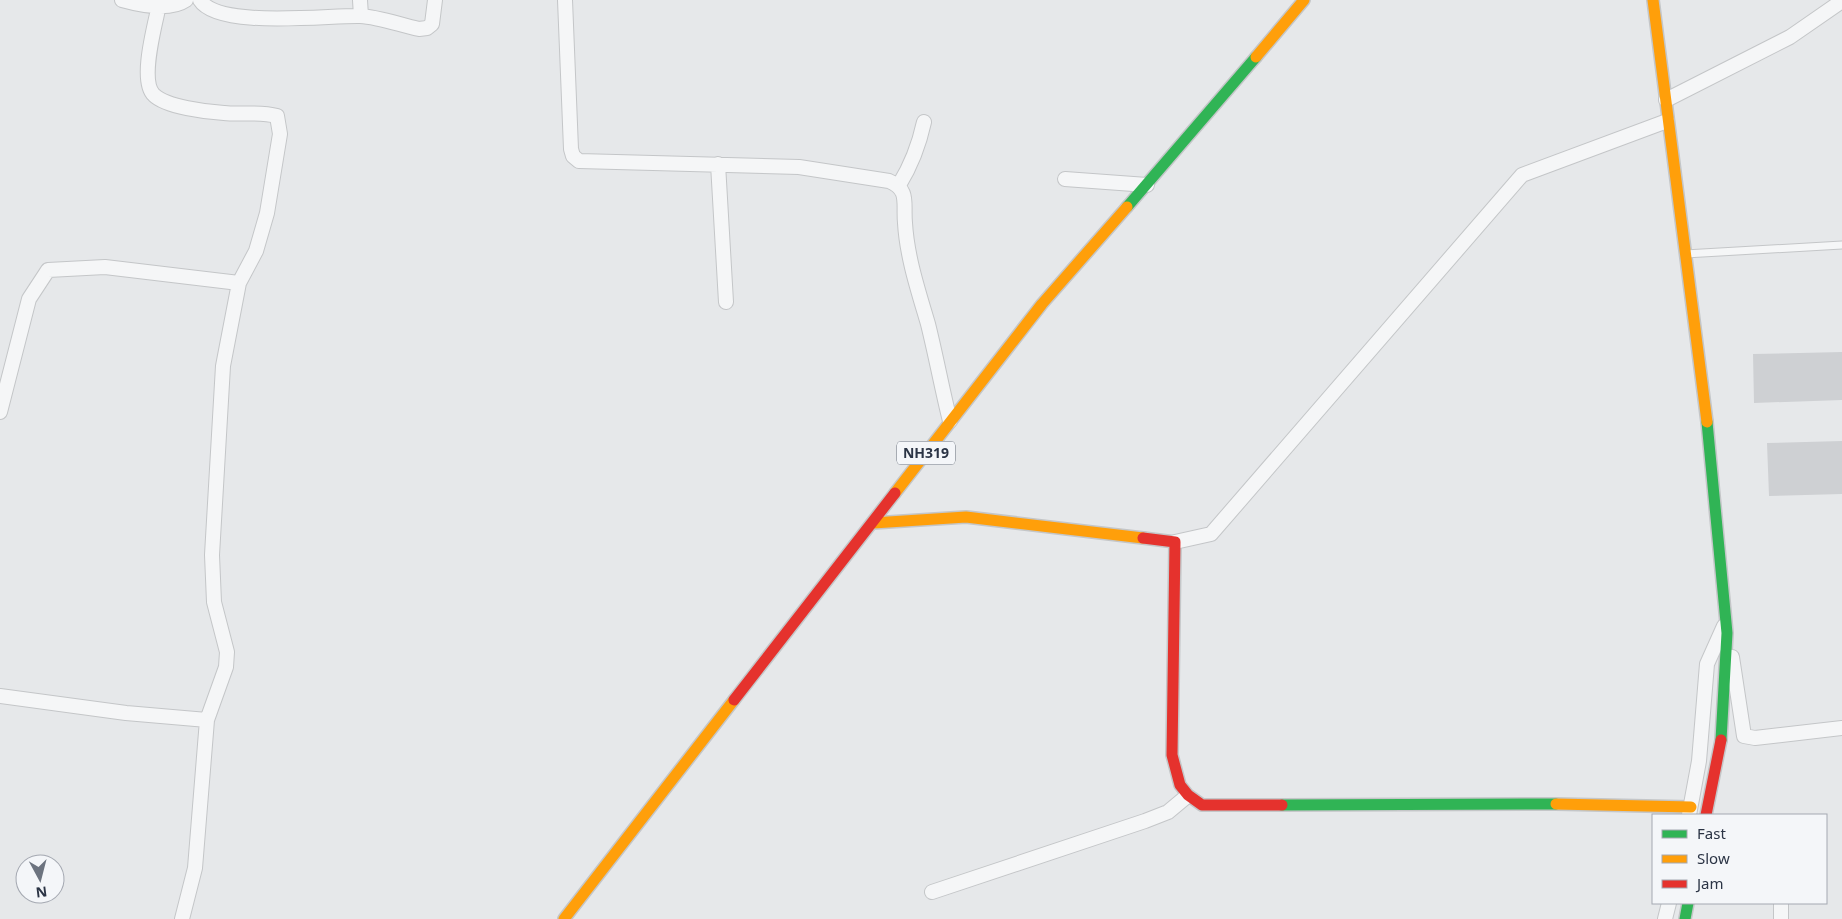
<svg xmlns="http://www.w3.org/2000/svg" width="1842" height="919" font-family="'Noto Sans',sans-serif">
  <rect width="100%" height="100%" fill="#e6e8ea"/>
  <!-- building -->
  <path fill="#ced0d3" d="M1842 352V400L1754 403 1753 354Z
    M1842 441V494L1769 496 1767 443Z"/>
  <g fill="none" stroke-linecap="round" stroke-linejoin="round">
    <defs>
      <path id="lane" d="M1685 254 1842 245"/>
      <path id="street" d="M122 0C140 5 170 11 186 0
        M200 0C218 29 328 15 360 16 379 17 400 25 419 29L427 28 432 24 435 0
        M360 0 361 16
        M565 0 571 149 573 156 579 161 799 167 889 181C910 190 903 203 905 223 907 257 918 290 928 324 936 356 942 389 950 421
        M159 5C155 25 139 81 154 95 166 107 207 112 224 113 242 115 259 111 277 116L280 134 267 213 256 251 239 283 223 366 212 555 214 602 227 652 226 667 207 720 195 868 182 919
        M1666 100 1790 37 1842 1
        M718 164 726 302
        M1065 179 1147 185
        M899 185C912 164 919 145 924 122
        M0 412 29 299 48 270 105 267 239 283
        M1175 542 1211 534 1522 175 1667 121
        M1732 657 1744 736 1755 738 1842 728
        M0 696 126 713 207 720
        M1689 815 1699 761 1707 664 1724 626
        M932 892 1145 821 1168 812 1186 797
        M1781 903V919
        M1665 919 1669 903"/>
      <path id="fast" d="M1127 207 1256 57
        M1707 422 1727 633 1721 740
        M1282 805 1556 804
        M1685 919 1688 903"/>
      <path id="slow" d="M1653 0 1707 422
        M1256 57 1304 0
        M895 493 1042 304 1127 207
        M873 523 966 517 1143 538
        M1556 804 1691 807
        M564 919 734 700"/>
      <path id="jam" d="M1143 538 1175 542 1172 755 1180 785 1188 795 1202 805H1282
        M734 700 895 493
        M1706 815 1721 740"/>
    </defs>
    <!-- lane casing -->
    <use href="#lane" stroke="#c4c6c8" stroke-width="9"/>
    <!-- street casing -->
    <use href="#street" stroke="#c4c6c8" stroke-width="16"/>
    <!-- fast casing -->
    <use href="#fast" stroke="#c4c6c8" stroke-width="14"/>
    <!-- slow casing -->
    <use href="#slow" stroke="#c4c6c8" stroke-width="14"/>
    <!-- jam casing -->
    <use href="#jam" stroke="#c4c6c8" stroke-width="14"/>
    <!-- lane -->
    <use href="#lane" stroke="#f5f6f7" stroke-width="7"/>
    <!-- street -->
    <use href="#street" stroke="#f5f6f7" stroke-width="14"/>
    <!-- fast -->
    <use href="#fast" stroke="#30b455" stroke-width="11"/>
    <!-- slow -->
    <use href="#slow" stroke="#ff9f0a" stroke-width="11"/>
    <!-- jam -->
    <use href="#jam" stroke="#e5322d" stroke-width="11"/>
  </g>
  <g text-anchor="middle" stroke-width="4" stroke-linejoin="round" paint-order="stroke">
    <!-- shield labels -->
    <rect fill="#f4f6f9" stroke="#676e7b" stroke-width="1" x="897" y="441.5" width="58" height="23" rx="4"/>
    <g font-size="14" font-weight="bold" fill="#2b3445">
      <text x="926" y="458">NH319</text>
    </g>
  </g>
  <!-- legend -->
  <rect x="1652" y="814" width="175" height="90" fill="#f4f6f9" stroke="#a4a8b1"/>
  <rect x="1662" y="830" width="25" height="8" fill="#30b455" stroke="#a4a8b1"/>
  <text x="1697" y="839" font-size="15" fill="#2b3445">Fast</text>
  <rect x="1662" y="855" width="25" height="8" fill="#ff9f0a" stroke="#a4a8b1"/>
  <text x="1697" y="864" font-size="15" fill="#2b3445">Slow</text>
  <rect x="1662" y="880" width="25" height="8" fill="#e5322d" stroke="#a4a8b1"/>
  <text x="1697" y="889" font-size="15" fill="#2b3445">Jam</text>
  <!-- north arrow -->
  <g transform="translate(40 879) rotate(173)"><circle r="24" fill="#f4f6f9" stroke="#a4a8b1"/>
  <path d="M0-4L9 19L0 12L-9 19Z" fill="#6c737f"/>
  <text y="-8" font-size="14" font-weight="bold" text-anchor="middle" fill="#2b3445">N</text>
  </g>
</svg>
